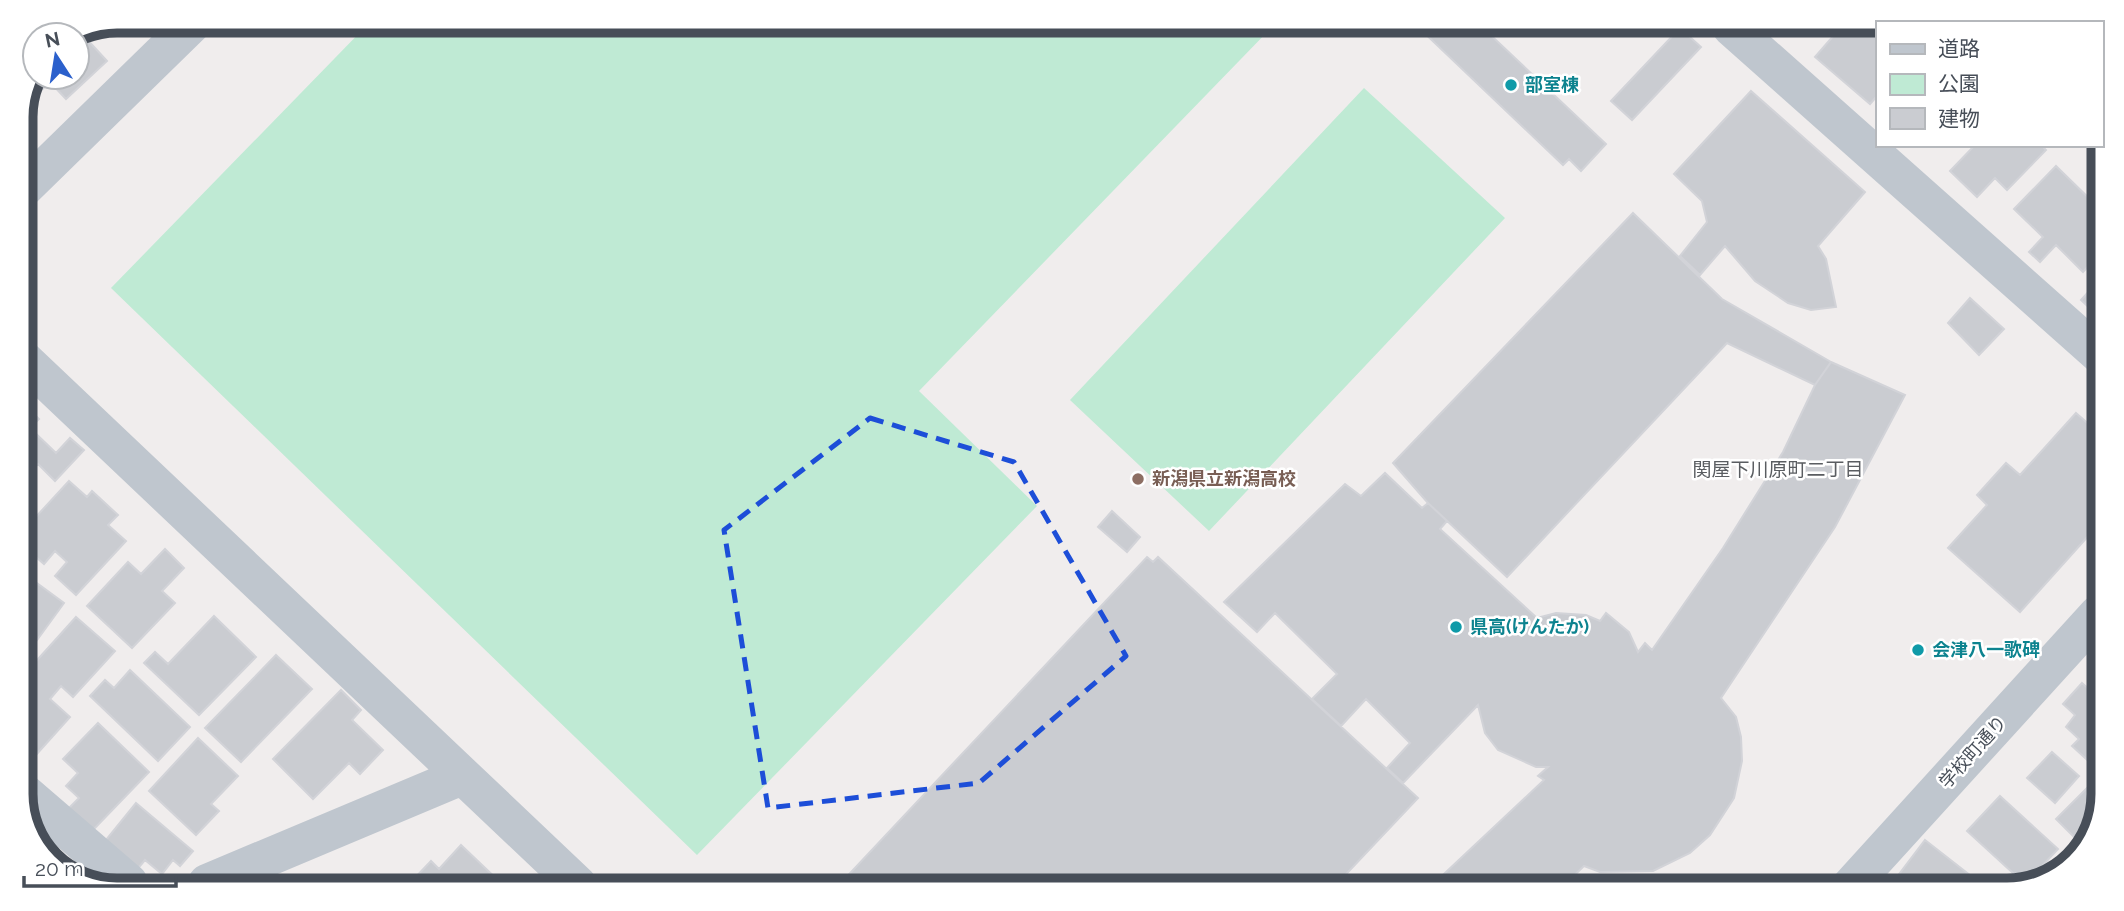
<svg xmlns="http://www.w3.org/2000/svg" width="2124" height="911" font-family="Raleway,'Noto Sans JP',sans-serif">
  <rect width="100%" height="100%" fill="#f0eded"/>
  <!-- green -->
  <path fill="#bfead4" d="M370 22 1274 25 919 391 1037 506 697 855 111 288Z
    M1364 88 1505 218 1209 531 1070 400Z"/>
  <!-- building -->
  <path fill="#caccd1" stroke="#d2d3d8" stroke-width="2" d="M1417 26H1481L1606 144 1581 171 1569 159 1563 165Z
    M1841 27 1877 28V96L1870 104 1815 57Z
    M1680 28 1701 47 1632 120 1611 101Z
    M83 35 107 61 66 99 50 82 34 97 30 92 37 77H77V38Z
    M1751 91 1865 192 1818 246 1826 259 1836 307 1811 310 1788 303 1755 281 1725 246 1700 275 1680 256 1707 222 1702 201 1674 174Z
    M24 105 32 112 21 124V112Z
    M1975 145H2041L2046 150 2007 190 1995 178 1977 197 1950 171Z
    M2102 163V182L2092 173Z
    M2056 166 2102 211 2101 252 2083 272 2056 245 2040 262 2029 252 2043 237 2014 209Z
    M1633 213 1722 299 1831 362 1815 385 1727 343 1507 577 1428 503 1393 463Z
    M2101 278V319L2081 300Z
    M1970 298 2004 329 1979 355 1948 323Z
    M1831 362 1905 395 1835 527 1721 698 1736 717 1741 737 1742 761 1734 798 1710 835 1690 853 1653 871 1600 872 1584 866 1561 888H1429L1544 780 1538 776 1548 767H1536L1498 750 1485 733 1478 705 1403 783 1387 768 1410 743 1366 699 1341 726 1312 699 1337 674 1275 613 1257 632 1224 602 1345 484 1361 496 1385 473 1422 508 1428 503 1447 521 1440 529 1537 618 1556 613 1586 615 1600 621 1606 613 1629 632 1638 652 1645 643 1652 650 1723 548 1783 452 1815 385Z
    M21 402 39 419 30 428 56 453 70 438 84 450 55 481 38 464 21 481Z
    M2076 413 2100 434 2099 524 2020 612 1948 548 1987 505 1977 495 2006 463 2020 475Z
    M69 481 87 497 92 491 118 515 108 525 126 541 76 595 55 576 67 562 55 551 44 564 21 544V533Z
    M21 489 31 499 21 509Z
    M1112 511 1140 537 1127 552 1098 527Z
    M165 549 184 568 162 591 175 603 132 648 87 606 128 562 141 574Z
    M1147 557 1153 562 1158 557 1418 798 1334 887 838 886Z
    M26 575 64 603 24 658 21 655V581Z
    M214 616 256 657 199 715 144 663 155 652 168 664Z
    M76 617 115 651 73 697 61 686 50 699 70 717 35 756 21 744V678Z
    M276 655 312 689 241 762 205 728Z
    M130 670 190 727 158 761 90 696 105 680 114 688Z
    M2082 683 2097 696 2096 768 2072 746 2079 739 2066 727 2075 715 2063 704Z
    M341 690 361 710 352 720 383 750 360 774 349 763 313 799 273 759Z
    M98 723 149 772 92 831 69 808 79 798 66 786 78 773 63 759Z
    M198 738 238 776 211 804 219 811 196 835 149 791Z
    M2052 752 2079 776 2055 803 2027 778Z
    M2092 783 2096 788V830L2083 846 2056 819Z
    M2000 796 2058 849 2025 884 1967 831Z
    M136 803 193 851 180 866 173 860 162 874 145 860 134 873 101 846Z
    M1925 840 1989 890H1887Z
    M461 845 502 884H409L431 861 439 869Z"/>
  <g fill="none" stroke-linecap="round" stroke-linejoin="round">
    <!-- street -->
    <path stroke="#bfc6ce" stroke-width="38" d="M1731 27 2100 355
      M21 191 195 21
      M21 357 578 885
      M21 790 129 883
      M207 883 462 776
      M1848 889 2098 614"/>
  </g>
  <!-- marked area -->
  <path fill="none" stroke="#1d4ed8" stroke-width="5" stroke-dasharray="14 9" stroke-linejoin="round" d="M870 418 1014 462 1126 656 979 783 768 808 724 530Z"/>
  <!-- markers -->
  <g fill="#0f9aa8" stroke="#fff" stroke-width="2.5">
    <circle cx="1511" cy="85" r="7"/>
    <circle cx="1456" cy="627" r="7"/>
    <circle cx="1918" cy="650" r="7"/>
  </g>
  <circle fill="#8d6e63" stroke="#fff" stroke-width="2.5" cx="1138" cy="479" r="7"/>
  <g text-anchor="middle" stroke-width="5" stroke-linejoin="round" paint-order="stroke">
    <!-- culture labels -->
    <g font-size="18" font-weight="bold" fill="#0d838f" stroke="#fff" text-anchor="start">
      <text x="1525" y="91">部室棟</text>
      <text x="1470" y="633">県高(けんたか)</text>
      <text x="1932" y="656">会津八一歌碑</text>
    </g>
    <!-- education labels -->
    <g font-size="18" font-weight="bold" fill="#785e54" stroke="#fff" text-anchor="start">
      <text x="1152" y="485">新潟県立新潟高校</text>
    </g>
    <!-- street labels -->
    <g font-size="18" fill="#474e58" stroke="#fff">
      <text transform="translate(1973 752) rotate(-48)" y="6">学校町通り</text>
    </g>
    <!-- neighbourhood labels -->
    <g font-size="19" fill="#5a5d61" stroke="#fff">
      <text x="1778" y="476">関屋下川原町二丁目</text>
    </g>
  </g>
  <!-- crop -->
  <path d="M0 0H2124V911H0ZM117 33H2007A84 84 0 0 1 2091 117V794A84 84 0 0 1 2007 878H117A84 84 0 0 1 33 794V117A84 84 0 0 1 117 33Z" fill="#fff" fill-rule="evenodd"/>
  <path fill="none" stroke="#474e58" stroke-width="9" d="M117 33H2007A84 84 0 0 1 2091 117V794A84 84 0 0 1 2007 878H117A84 84 0 0 1 33 794V117A84 84 0 0 1 117 33Z"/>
  <!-- legend -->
  <rect x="1876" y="21" width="228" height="126" fill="#ffffff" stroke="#b5b8bc" stroke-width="2"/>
  <rect x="1890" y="44" width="35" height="10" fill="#bfc6ce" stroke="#b5b8bc" stroke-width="2"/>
  <text x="1938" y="56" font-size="21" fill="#474e58">道路</text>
  <rect x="1890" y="74" width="35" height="21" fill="#bfead4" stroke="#b5b8bc" stroke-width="2"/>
  <text x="1938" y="91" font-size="21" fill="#474e58">公園</text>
  <rect x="1890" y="108" width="35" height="21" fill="#caccd1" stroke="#b5b8bc" stroke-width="2"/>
  <text x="1938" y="126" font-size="21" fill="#474e58">建物</text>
  <!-- north arrow -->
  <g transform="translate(56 56) rotate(348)"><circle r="33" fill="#ffffff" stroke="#b5b8bc" stroke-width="2"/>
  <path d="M0-5L12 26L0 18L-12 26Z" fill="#2b60cc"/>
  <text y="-10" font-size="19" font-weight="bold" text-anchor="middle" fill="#474e58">N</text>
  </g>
  <!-- scale -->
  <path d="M24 876v10h152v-10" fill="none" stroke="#474e58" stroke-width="3.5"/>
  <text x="35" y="876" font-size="21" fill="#474e58" stroke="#ffffff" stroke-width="5" paint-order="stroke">20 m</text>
</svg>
